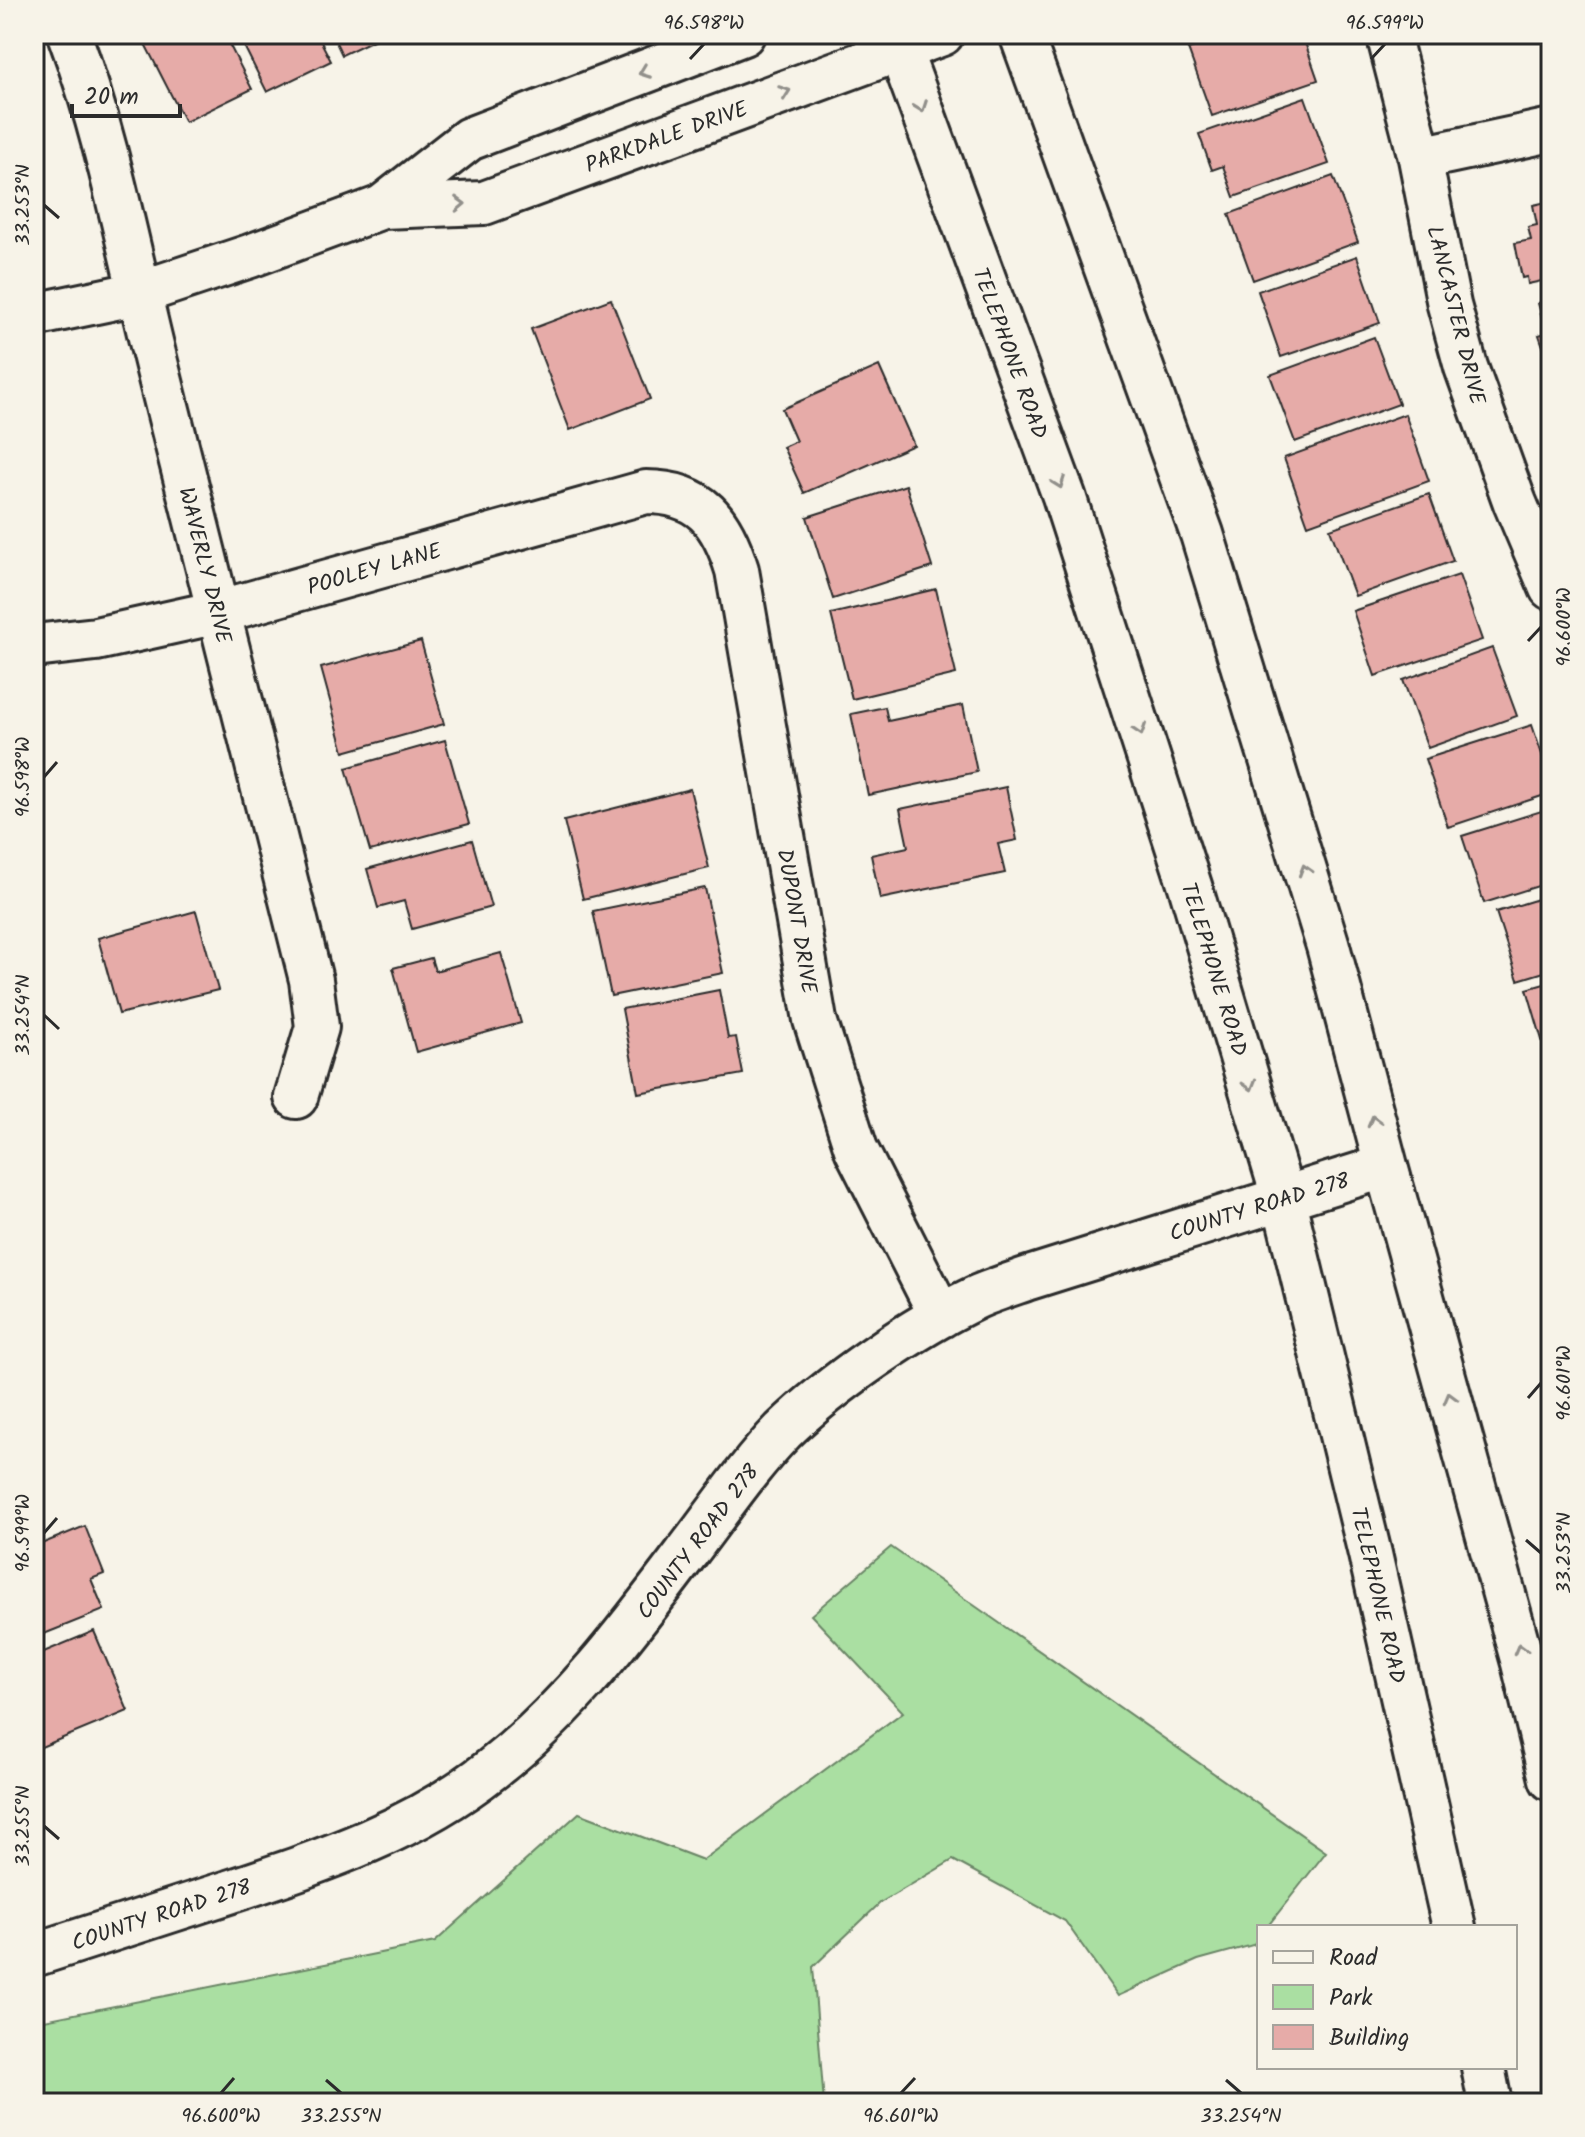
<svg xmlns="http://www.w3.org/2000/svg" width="1585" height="2137" font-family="Kalam,sans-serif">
  <rect width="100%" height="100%" fill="#f7f3e8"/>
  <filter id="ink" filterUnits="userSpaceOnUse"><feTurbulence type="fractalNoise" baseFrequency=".0125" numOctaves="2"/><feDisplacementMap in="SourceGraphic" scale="16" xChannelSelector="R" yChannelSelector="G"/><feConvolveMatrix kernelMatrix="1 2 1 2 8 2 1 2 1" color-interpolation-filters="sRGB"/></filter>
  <g filter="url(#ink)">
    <!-- green -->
    <path fill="#aadfa2" stroke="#6a8566" stroke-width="2" d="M891 1547 1326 1852 1267 1927H1259V1937L1253 1945 1198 1960 1118 1996 1065 1921 953 1860 880 1903 813 1967 824 2103H34V2022L435 1942 579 1813 703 1860 903 1712 811 1615Z"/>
    <!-- building -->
    <path fill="#e6aba8" stroke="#2b2b2b" stroke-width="2" d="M140 34H224L252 89 185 122Z
      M238 34H317L331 61 267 92Z
      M332 34H386L342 55Z
      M1231 34H1302L1318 80 1212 116 1188 49Z
      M1515 34H1536L1518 41Z
      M1305 97 1329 164 1234 197 1223 166 1212 170 1199 134Z
      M1333 176 1358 242 1253 280 1229 214Z
      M1551 201V279L1528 284 1527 277 1522 278 1515 243 1531 240 1528 227 1537 225 1533 205Z
      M1357 256 1380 323 1281 357 1258 291Z
      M1551 298V369L1539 335 1546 333 1538 303Z
      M611 299 650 399 570 430 531 329Z
      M1374 337 1399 404 1295 442 1270 375Z
      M879 366 914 445 804 493 783 447 796 441 782 409Z
      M1405 414 1429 481 1308 525 1284 458Z
      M906 485 932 567 833 599 807 517Z
      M1429 494 1453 561 1355 596 1330 529Z
      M1459 575 1482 640 1375 676 1353 611Z
      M936 589 956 674 852 699 831 614Z
      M421 641 444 724 344 752 321 668Z
      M1492 648 1517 716 1428 748 1403 680Z
      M963 705 977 772 868 795 851 714 885 707 888 721Z
      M1532 725 1551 781V793L1448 827 1425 759Z
      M445 740 469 824 370 851 346 768Z
      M1006 787 1017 840 998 844 1005 873 880 899 871 855 908 847 900 809Z
      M690 789 709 868 583 899 564 821Z
      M1551 808V882L1484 903 1462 836Z
      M472 840 491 907 412 929 404 901 378 908 367 869Z
      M705 888 723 973 611 996 593 911Z
      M1551 895V970L1518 980 1496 912Z
      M196 911 218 990 119 1014 98 938Z
      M501 953 521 1023 416 1052 393 968 431 958 435 971Z
      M1551 982V1056L1547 1057 1527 989Z
      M719 990 728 1038 736 1037 743 1074 638 1093 622 1009Z
      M85 1526 104 1574 91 1579 104 1610 34 1638V1547Z
      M94 1631 128 1711 34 1750V1656Z"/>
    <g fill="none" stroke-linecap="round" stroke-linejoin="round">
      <defs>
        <path id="minor" d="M69 34C110 144 130 260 159 374 209 576 260 778 311 980L317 1027 296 1097
          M894 34 1064 496 1191 889 1283 1197 1370 1554 1454 1927
          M1021 34 1202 534 1328 946 1386 1166 1523 1663 1551 1779
          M1388 34 1420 158 1449 305 1466 367 1515 503 1551 588
          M1420 158 1551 130
          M382 207 484 203 942 34
          M34 315 139 293 250 256 382 207 469 139 743 34
          M34 646 96 639 218 612 646 492C701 492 722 521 737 570L815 1020 856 1149 941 1316
          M34 1955C99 1934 164 1913 229 1892 322 1861 414 1831 492 1769 573 1706 633 1624 694 1543 722 1506 750 1465 783 1431 832 1383 914 1327 977 1297 993 1290 1012 1284 1029 1278L1386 1166
          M1483 2067 1490 2103"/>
      </defs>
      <!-- minor casing -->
      <use href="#minor" stroke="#2b2b2b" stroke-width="48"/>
      <!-- minor -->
      <use href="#minor" stroke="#f7f3e8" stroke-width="42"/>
    </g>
    <!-- one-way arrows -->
    <defs><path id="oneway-chevron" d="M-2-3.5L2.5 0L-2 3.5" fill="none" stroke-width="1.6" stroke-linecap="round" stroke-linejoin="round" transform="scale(2)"/></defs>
    <g stroke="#918f8a">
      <use href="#oneway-chevron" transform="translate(644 72) rotate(159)"/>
      <use href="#oneway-chevron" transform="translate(785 92) rotate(-20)"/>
      <use href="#oneway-chevron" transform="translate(921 107) rotate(70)"/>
      <use href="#oneway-chevron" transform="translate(460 204) rotate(-2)"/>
      <use href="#oneway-chevron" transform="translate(1059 483) rotate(70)"/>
      <use href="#oneway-chevron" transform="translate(1140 730) rotate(72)"/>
      <use href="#oneway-chevron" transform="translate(1305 870) rotate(-107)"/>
      <use href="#oneway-chevron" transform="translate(1250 1085) rotate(73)"/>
      <use href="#oneway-chevron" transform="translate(1374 1121) rotate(-105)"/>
      <use href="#oneway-chevron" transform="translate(1450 1398) rotate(-105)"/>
      <use href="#oneway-chevron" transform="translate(1520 1649) rotate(-105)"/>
    </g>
  </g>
  <!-- ticks -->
  <path fill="none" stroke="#2b2b2b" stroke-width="3" d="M690 59 704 44M1371 59 1385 44M44 205 59 218M1528 641 1541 627M44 777 57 762M44 1015 59 1029M1528 1398 1541 1383M44 1533 57 1518M1526 1540 1541 1553M44 1826 59 1839M326 2080 341 2093M1226 2080 1241 2093M221 2093 234 2078M901 2093 915 2078"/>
  <g text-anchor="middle" stroke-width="7" stroke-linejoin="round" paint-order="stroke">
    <!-- street labels -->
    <g font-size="22" fill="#2b2b2b" stroke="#f7f3e8">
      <text transform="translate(666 136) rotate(-20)" y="8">PARKDALE DRIVE</text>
      <text transform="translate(1457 315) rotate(76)" y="8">LANCASTER DRIVE</text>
      <text transform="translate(1011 353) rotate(70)" y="8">TELEPHONE ROAD</text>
      <text transform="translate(206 565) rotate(76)" y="8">WAVERLY DRIVE</text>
      <text transform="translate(374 568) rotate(-16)" y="8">POOLEY LANE</text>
      <text transform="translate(798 921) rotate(80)" y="8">DUPONT DRIVE</text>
      <text transform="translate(1215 969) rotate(73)" y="8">TELEPHONE ROAD</text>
      <text transform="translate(1259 1206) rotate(-17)" y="8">COUNTY ROAD 278</text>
      <text transform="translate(697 1541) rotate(-53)" y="8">COUNTY ROAD 278</text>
      <text transform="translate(1379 1595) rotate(77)" y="8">TELEPHONE ROAD</text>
      <text transform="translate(161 1914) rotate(-18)" y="8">COUNTY ROAD 278</text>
    </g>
  </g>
  <!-- margin -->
  <rect width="1585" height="2137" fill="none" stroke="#f7f3e8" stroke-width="88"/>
  <!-- legend -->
  <rect x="1257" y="1925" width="260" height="144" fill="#f7f3e8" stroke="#a5a39c" stroke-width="2"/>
  <rect x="1273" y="1951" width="40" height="12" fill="#f7f3e8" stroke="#a5a39c" stroke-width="2"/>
  <text x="1329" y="1965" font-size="24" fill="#2b2b2b">Road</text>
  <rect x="1273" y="1985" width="40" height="24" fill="#aadfa2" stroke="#a5a39c" stroke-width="2"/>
  <text x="1329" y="2005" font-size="24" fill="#2b2b2b">Park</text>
  <rect x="1273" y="2025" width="40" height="24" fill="#e6aba8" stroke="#a5a39c" stroke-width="2"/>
  <text x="1329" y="2045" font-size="24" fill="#2b2b2b">Building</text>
  <!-- scale -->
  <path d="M72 104v12h108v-12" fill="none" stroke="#2b2b2b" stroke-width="4"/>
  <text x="84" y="104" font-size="24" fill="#2b2b2b" stroke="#f7f3e8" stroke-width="6" paint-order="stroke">20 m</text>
  <rect x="44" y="44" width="1497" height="2049" fill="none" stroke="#2b2b2b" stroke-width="3"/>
  <g font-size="20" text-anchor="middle" fill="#2b2b2b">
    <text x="704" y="29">96.598°W</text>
    <text x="1385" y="29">96.599°W</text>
    <text transform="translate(22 205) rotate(-90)" y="7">33.253°N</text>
    <text transform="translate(1563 627) rotate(-90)" y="7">96.600°W</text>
    <text transform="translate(22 777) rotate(-90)" y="7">96.598°W</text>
    <text transform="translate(22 1015) rotate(-90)" y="7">33.254°N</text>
    <text transform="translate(1563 1383) rotate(-90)" y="7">96.601°W</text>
    <text transform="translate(22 1533) rotate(-90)" y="7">96.599°W</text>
    <text transform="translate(1563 1553) rotate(-90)" y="7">33.253°N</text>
    <text transform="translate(22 1826) rotate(-90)" y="7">33.255°N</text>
    <text x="221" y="2122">96.600°W</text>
    <text x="341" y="2122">33.255°N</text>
    <text x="901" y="2122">96.601°W</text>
    <text x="1241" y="2122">33.254°N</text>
  </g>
</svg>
